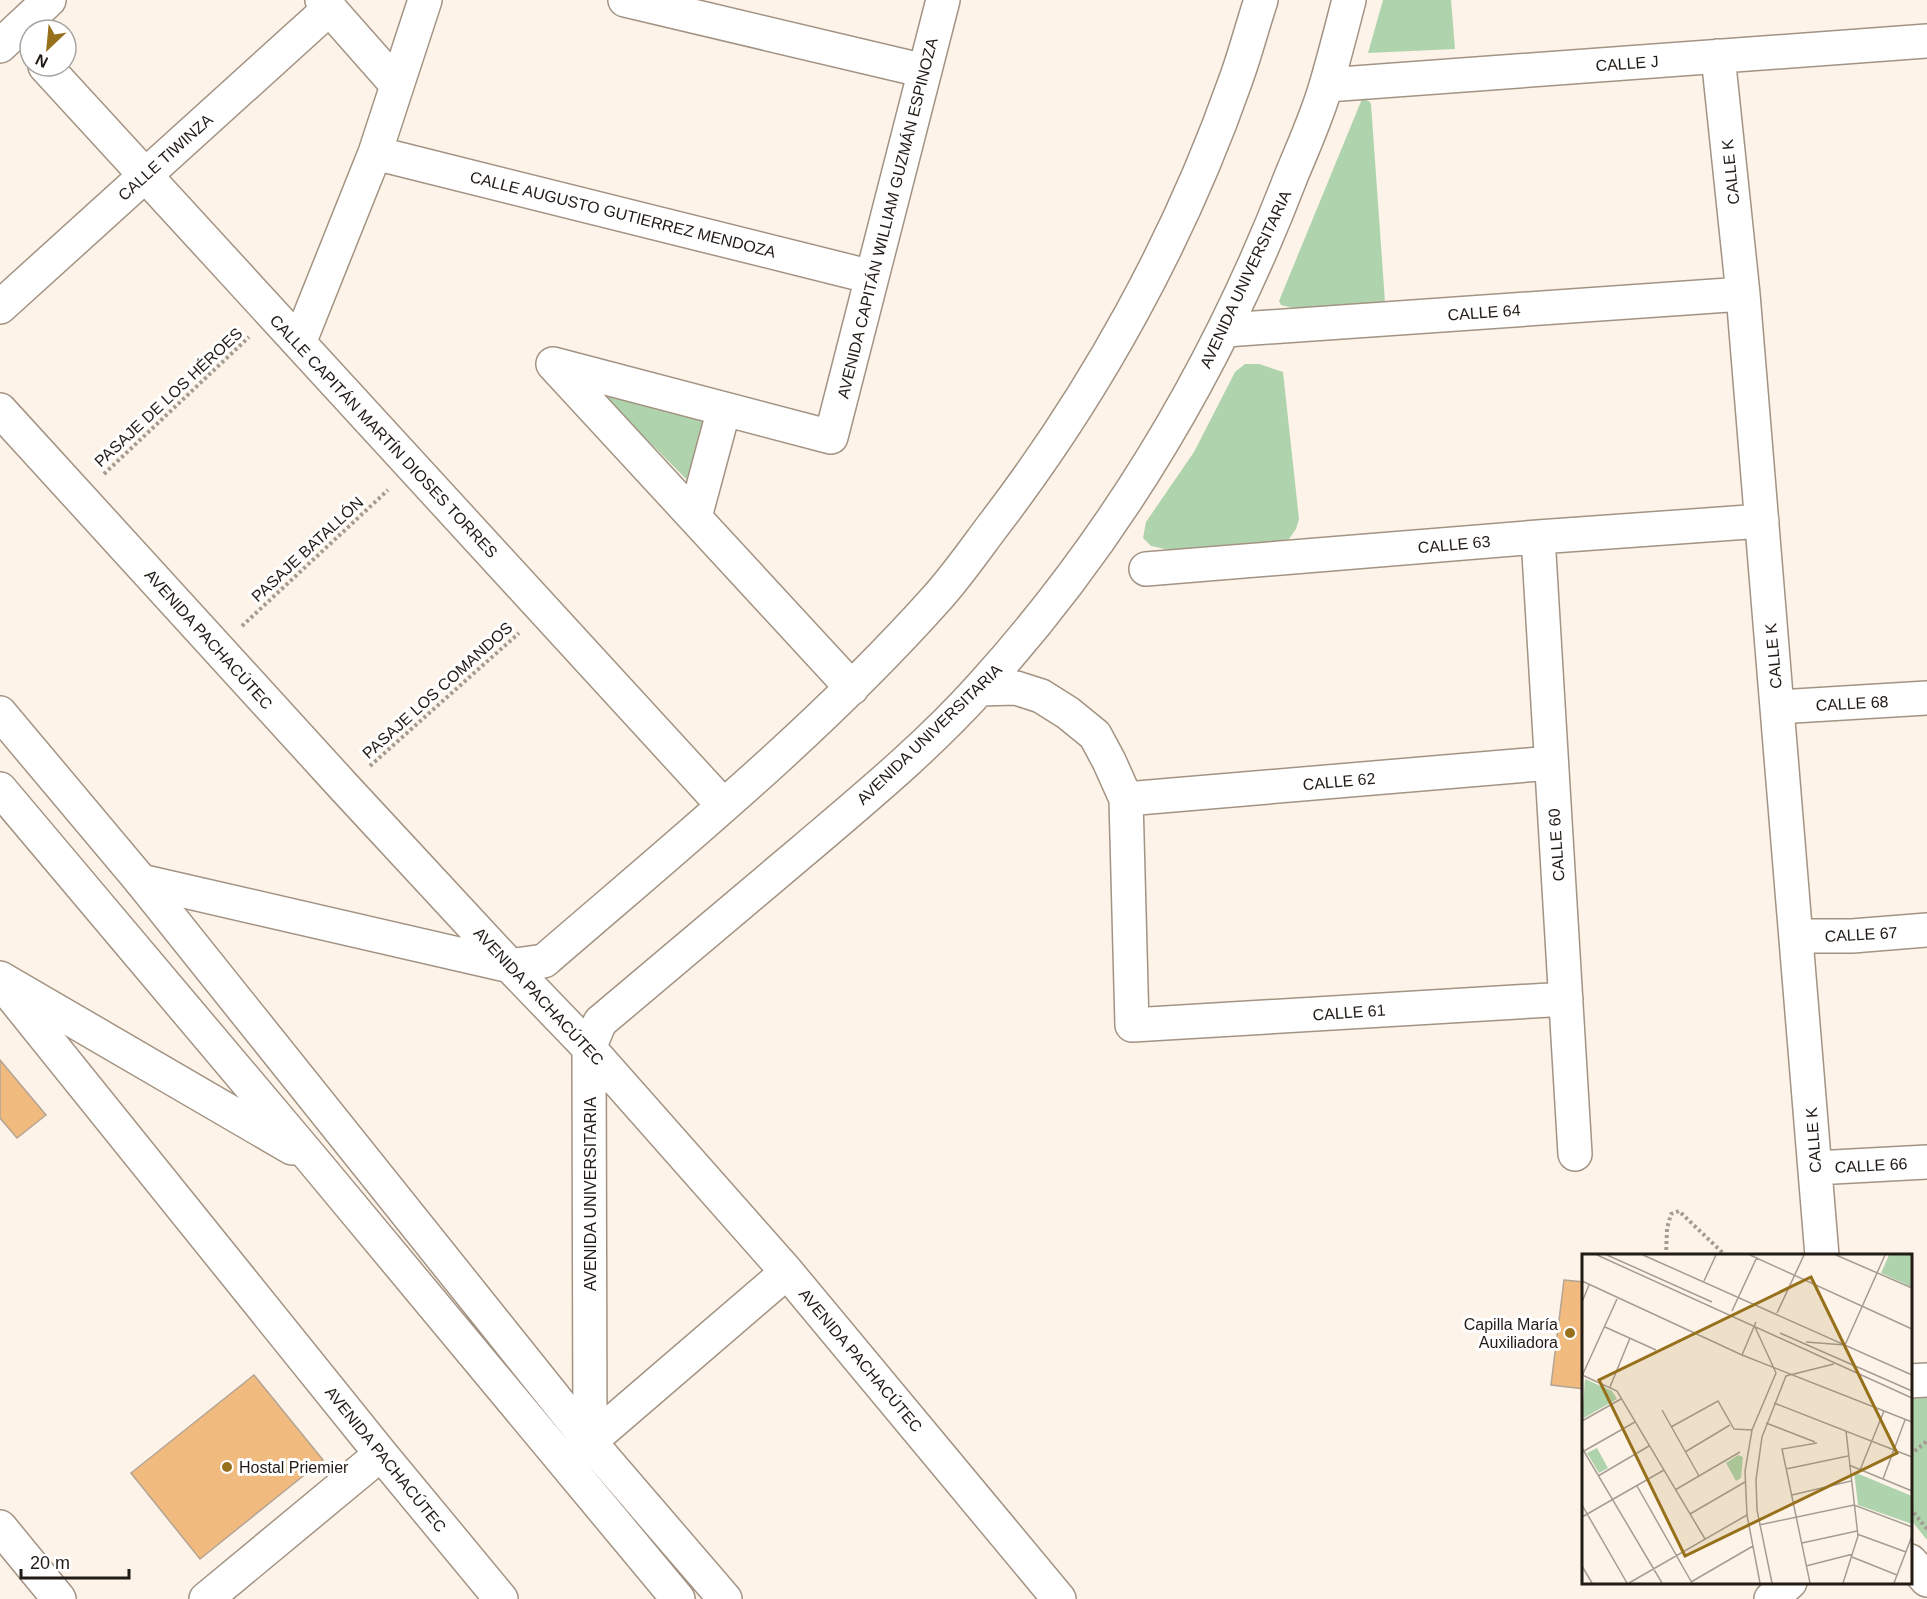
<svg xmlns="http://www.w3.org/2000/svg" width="1927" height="1599" font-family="Helvetica,sans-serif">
  <rect width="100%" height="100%" fill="#fdf3e8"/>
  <!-- green -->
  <path fill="#afd4ad" d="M1383 0H1451L1455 49 1368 53Z
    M1362 99 1369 101 1371 104 1385 302 1293 308 1281 305 1279 301Z
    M1245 364H1259L1283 372 1299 519 1296 529 1289 539 1278 541 1174 551 1151 546 1143 538 1146 522 1194 452 1235 372Z
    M591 383 709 416 690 483Z
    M1927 1395V1540L1911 1520 1910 1396Z"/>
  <!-- building -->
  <path fill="#f1bb80" stroke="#b4a494" stroke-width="1.5" d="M0 1060 46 1115 17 1138 0 1118Z
    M1564 1280 1584 1282V1389L1551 1385Z
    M254 1375 323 1460 200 1559 131 1473Z"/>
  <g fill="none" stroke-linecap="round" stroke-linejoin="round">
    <defs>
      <path id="minor" d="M322 0 397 85
        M625 0 925 71
        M0 46 49 0
        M1718 56 1743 294 1822 1256
        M45 66 723 805
        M1327 85 1927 41
        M375 153 872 277
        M0 307 330 8
        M1226 330 1743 294
        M299 343 375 153 425 0
        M553 364 831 437 943 0
        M553 364 852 688
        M0 410 345 788 510 966 589 1048 787 1272 1059 1599
        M695 517 724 409
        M1538 537 1575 1154
        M1146 569 1538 537 1762 521
        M979 689 1016 688 1041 696 1068 713 1095 735 1109 761 1126 799 1132 1025 1566 999
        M1777 707 1927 698
        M1126 799 1551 763
        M141 881 510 966 544 961C678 845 817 732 936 599 956 577 974 551 992 527 1095 393 1179 241 1235 82 1245 55 1252 27 1261 0
        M1796 936H1852L1927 930
        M0 981 381 1454 501 1599
        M1815 1168 1927 1162
        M1910 1381 1927 1380
        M590 1442 589 1048 600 1022C668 965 736 908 804 850 865 798 927 747 981 687 1115 539 1218 366 1290 179 1303 147 1318 115 1327 82 1335 55 1342 27 1349 0
        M580 1450 787 1272
        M0 1527 59 1599
        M1910 1561 1927 1580
        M206 1599 381 1454
        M1771 1599 1790 1582"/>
      <path id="major" d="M0 713 141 881 590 1442 725 1599
        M0 789 312 1159 678 1599
        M0 978 292 1148"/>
    </defs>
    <!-- minor casing -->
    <use href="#minor" stroke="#a39383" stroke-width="36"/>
    <!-- major casing -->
    <use href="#major" stroke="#a39383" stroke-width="36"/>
    <!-- path -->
    <path stroke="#a49c93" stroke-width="4" stroke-dasharray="3 3" stroke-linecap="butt" d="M104 474 249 337
      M242 626 388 490
      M370 766 519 633
      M1666 1256 1667 1228 1671 1214 1679 1211 1726 1256
      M1910 1455 1927 1441
      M1910 1508 1927 1529"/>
    <!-- minor -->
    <use href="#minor" stroke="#fff" stroke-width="33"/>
    <!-- major -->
    <use href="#major" stroke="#fff" stroke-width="33"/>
  </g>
  <!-- markers -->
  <g fill="#97701b" stroke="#fff" stroke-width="2">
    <circle cx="1570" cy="1333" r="6"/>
    <circle cx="227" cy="1467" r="6"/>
  </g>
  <g text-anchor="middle" stroke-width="6" stroke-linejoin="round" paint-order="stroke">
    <!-- street labels -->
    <g font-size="16" fill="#211b15" stroke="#fff">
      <text transform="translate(1627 63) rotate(-4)" y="6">CALLE J</text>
      <text transform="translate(165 157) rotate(-42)" y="6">CALLE TIWINZA</text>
      <text transform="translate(1730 172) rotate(-96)" y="6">CALLE K</text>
      <text transform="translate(623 214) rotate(14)" y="6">CALLE AUGUSTO GUTIERREZ MENDOZA</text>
      <text transform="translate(887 218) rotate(-76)" y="6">AVENIDA CAPITÁN WILLIAM GUZMÁN ESPINOZA</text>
      <text transform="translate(1245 279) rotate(-65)" y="6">AVENIDA UNIVERSITARIA</text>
      <text transform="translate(1484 312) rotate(-4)" y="6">CALLE 64</text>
      <text transform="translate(168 397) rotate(-43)" y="6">PASAJE DE LOS HÉROES</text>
      <text transform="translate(384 436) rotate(47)" y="6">CALLE CAPITÁN MARTÍN DIOSES TORRES</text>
      <text transform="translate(1454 544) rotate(-5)" y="6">CALLE 63</text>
      <text transform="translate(307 549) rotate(-43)" y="6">PASAJE BATALLÓN</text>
      <text transform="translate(209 639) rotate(48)" y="6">AVENIDA PACHACÚTEC</text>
      <text transform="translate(1773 656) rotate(-95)" y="6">CALLE K</text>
      <text transform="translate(437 690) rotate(-42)" y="6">PASAJE LOS COMANDOS</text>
      <text transform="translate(1852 703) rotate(-3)" y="6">CALLE 68</text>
      <text transform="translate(929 734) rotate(-44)" y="6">AVENIDA UNIVERSITARIA</text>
      <text transform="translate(1339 781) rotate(-5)" y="6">CALLE 62</text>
      <text transform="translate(1556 845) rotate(-94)" y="6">CALLE 60</text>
      <text transform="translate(1861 934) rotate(-3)" y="6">CALLE 67</text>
      <text transform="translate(539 996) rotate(47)" y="6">AVENIDA PACHACÚTEC</text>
      <text transform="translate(1349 1012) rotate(-4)" y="6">CALLE 61</text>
      <text transform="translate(1813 1140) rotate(-94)" y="6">CALLE K</text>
      <text transform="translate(1871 1165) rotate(-3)" y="6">CALLE 66</text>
      <text transform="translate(590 1194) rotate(-90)" y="6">AVENIDA UNIVERSITARIA</text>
      <text transform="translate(861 1360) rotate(50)" y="6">AVENIDA PACHACÚTEC</text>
      <text transform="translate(386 1459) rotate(51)" y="6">AVENIDA PACHACÚTEC</text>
    </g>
    <!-- poi labels -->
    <g font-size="16" fill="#211b15" stroke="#fff" text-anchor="end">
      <text x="1558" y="1330">Capilla María<tspan x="1558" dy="18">Auxiliadora</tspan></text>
      <text x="239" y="1473" text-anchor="start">Hostal Priemier</text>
    </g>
  </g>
  <!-- overview -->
  <g transform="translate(1582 1254)">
    <rect width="330" height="330" fill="#fdf3e8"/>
    <path d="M307 1H330V33L299 19ZM3 125 30 137 35 145 0 165ZM15 194 26 214 17 219 5 199ZM156 201 161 203 159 224 154 227 144 209ZM272 218 330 242V270L276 251Z" fill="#afd4ad"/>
    <path fill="none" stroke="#a59d94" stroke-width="1.5" d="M15 1 330 144M25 1 130 48M61 1 330 121M168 1 330 75M254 1 330 34M0 27 160 101 330 168M122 27 134 1M0 48 7 31M150 57 175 3M195 59 222 1M23 73 74 96M173 73 194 119 170 176 163 217 165 261 178 329M198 79 330 137M224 88 263 91M263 91 303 1M160 101 174 68M0 121 35 137 123 285M0 122 35 45M28 133 48 84M192 149 330 203M80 156 117 222M0 167 39 145M184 169 233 188M89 173 136 147 152 175 170 176M0 194 80 329M2 197 53 168M103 198 148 171M267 211 330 237M204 215 266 202M278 216 302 157M16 222 67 192M301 225 323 166M55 232 110 329M93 236 158 198M210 241 269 227M0 251 45 329M108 260 163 228M0 263 82 216M177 271 272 251 330 273M275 280 324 298M220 289 275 277M270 303 315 321M0 312 10 329M224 312 271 300M109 328 171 292M47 329 165 261M190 329 175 256 174 226 180 183 204 122 252 110M228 329 200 195 235 189M261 329 276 282 264 177M312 329 330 282"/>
    <path fill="#97701b" fill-opacity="0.15" stroke="#97701b" stroke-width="3" d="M229 23 315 199 103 302 17 126Z"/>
    <rect width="330" height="330" fill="none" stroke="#211b15" stroke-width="3"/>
  </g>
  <!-- north arrow -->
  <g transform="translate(48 48) rotate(206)"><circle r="28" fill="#ffffff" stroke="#a6a4a1" stroke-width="1.5"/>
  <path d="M0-4.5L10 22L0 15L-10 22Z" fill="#97701b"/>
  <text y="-9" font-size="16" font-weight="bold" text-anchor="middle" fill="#211b15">N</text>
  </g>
  <!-- scale -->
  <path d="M21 1569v9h108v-9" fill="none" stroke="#211b15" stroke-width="3"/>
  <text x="30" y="1569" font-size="18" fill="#211b15" stroke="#ffffff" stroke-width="4.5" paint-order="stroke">20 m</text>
</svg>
